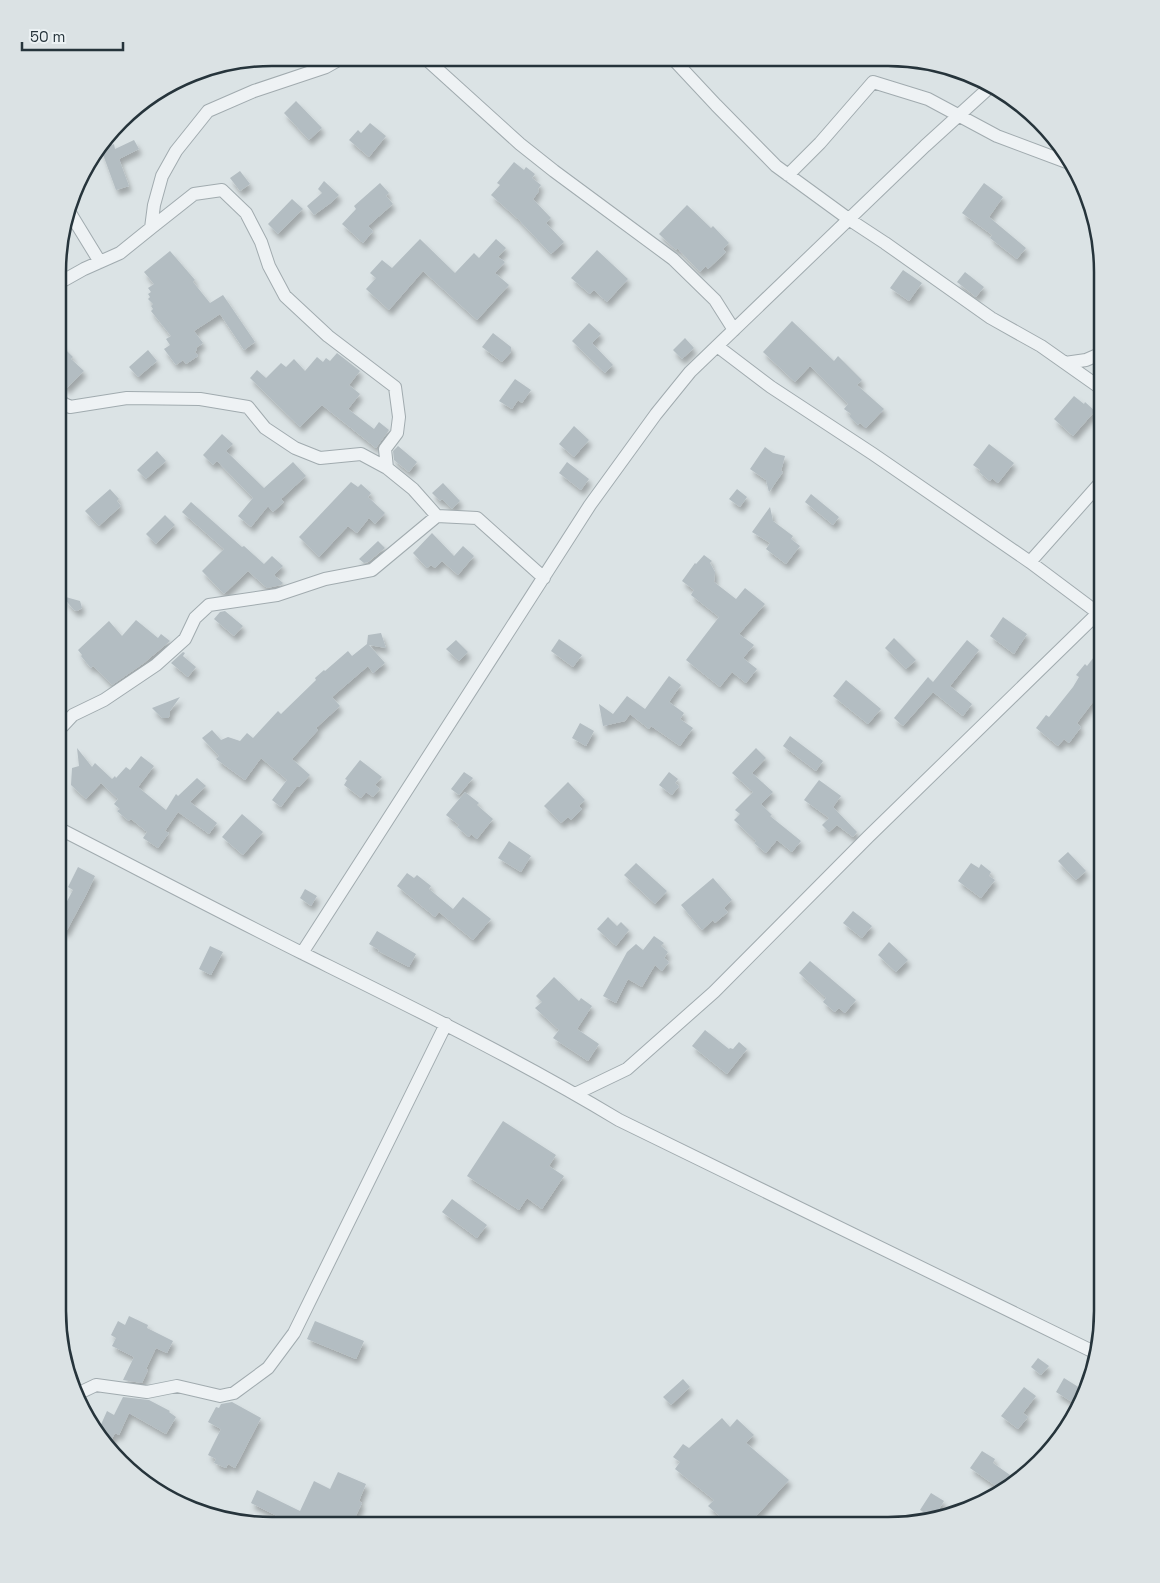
<svg xmlns="http://www.w3.org/2000/svg" width="1160" height="1583" font-family="'Space Grotesk',sans-serif">
  <defs>
    <filter id="shadow"><feDropShadow dx="3" dy="5.5" stdDeviation="2.5" flood-color="#0004"/></filter>
  </defs>
  <rect width="100%" height="100%" fill="#dbe3e5"/>
  <!-- building -->
  <path fill="#b3bdc2" filter="url(#shadow)" d="M296 101 322 128 309 140 284 113Z
    M370 123 386 136 369 157 349 140 358 130 361 133Z
    M134 140 139 149 119 159 129 186 116 190 101 149 114 144 115 149Z
    M514 162 524 170 526 167 535 174 532 178 541 185 538 189 539 191 533 199 551 218 546 223 564 242 551 254 519 220 491 195 500 185 497 183Z
    M240 171 250 184 240 191 230 178Z
    M324 181 339 195 332 202 314 215 307 206 322 193 318 189Z
    M380 183 389 193 386 196 393 204 368 226 373 231 363 243 342 224 356 209 354 206Z
    M984 183 1003 197 989 217 1026 248 1017 259 990 238 992 235 962 213Z
    M292 199 303 209 278 234 268 224Z
    M687 205 711 228 713 226 729 243 723 249 726 252 708 269 706 266 700 272 677 248 676 250 659 234Z
    M420 239 455 273 474 253 479 258 496 239 506 248 498 257 505 262 495 273 509 285 477 320 423 271 389 310 366 289 376 278 370 273 382 260 392 268Z
    M597 250 628 279 607 302 594 290 590 294 571 278Z
    M170 251 195 280 193 282 210 303 223 295 255 342 244 350 220 314 194 331 203 343 196 348 197 350 195 352 198 356 186 364 183 360 176 365 164 349 170 345 166 339 171 336 151 311 153 309 151 306 153 304 148 299 150 297 148 294 151 292 148 288 154 284 144 272Z
    M903 270 922 283 909 301 890 288Z
    M965 272 984 287 976 297 957 282Z
    M792 321 834 361 838 356 862 380 857 385 884 409 866 428 860 423 858 425 849 416 851 414 844 409 848 404 810 366 795 382 763 352Z
    M589 323 601 334 592 343 613 365 605 373 572 341Z
    M493 333 511 347V352L502 362 482 347Z
    M685 338 694 348 682 359 673 350Z
    M59 343 73 357 71 359 84 371 66 389 59 380Z
    M148 350 157 361 138 377 129 367Z
    M337 353 360 371 349 385 360 394 348 409 374 429 379 422 389 430 376 448 322 405 300 427 250 378 257 370 266 378 281 363 286 367 294 359 305 371 317 357 323 362 326 358 330 361Z
    M515 379 531 390 522 403 518 400 512 409 499 401Z
    M1074 396 1084 404 1085 402 1095 411 1073 436 1054 419Z
    M574 426 589 440 574 457 559 444Z
    M222 434 233 444 226 451 264 488 293 462 306 476 281 499 284 502 273 512 268 506 251 527 238 516 253 498 217 461 213 465 203 455Z
    M989 444 1014 463 998 483 992 478 990 481 979 472 980 470 973 465Z
    M398 446 417 462 409 472 394 460 393 451Z
    M765 447 773 453 785 456 781 471 783 472 769 492 766 480 750 469Z
    M157 451 166 461 146 479 137 470Z
    M567 462 589 479 581 490 559 473Z
    M351 482 358 487 361 484 371 493 368 497 385 513 375 524 369 518 357 533 348 526 319 557 299 537Z
    M443 483 460 501 452 509 442 499 440 501 432 493Z
    M110 489 119 499 117 501 121 506 99 526 85 511Z
    M737 489 747 497 740 507 729 499Z
    M811 494 839 517 833 525 805 502Z
    M191 502 242 547 244 546 264 564 272 556 283 566 274 575 283 583 281 585 267 588 248 571 224 594 202 571 224 549 182 512Z
    M770 507 773 521 793 536 791 539 800 546 786 564 766 549 770 543 752 532Z
    M165 515 175 525 156 544 146 534Z
    M432 533 454 556 463 546 474 556 458 575 442 561 435 568 431 565 427 568 413 553Z
    M378 541 385 548 368 562 364 563 359 559Z
    M704 555 712 561 710 563 715 572 714 582 736 599 745 588 765 604 739 634 754 645 743 658 757 669 746 683 732 672 720 687 686 660 719 617 691 595 694 590 682 581 695 563 696 564Z
    M62 596 80 601 82 608 77 611 74 610Z
    M225 611 243 626 234 636 214 619 220 612Z
    M1003 617 1027 634 1014 654 990 636Z
    M136 620 158 638 161 634 170 641 144 663 112 685 93 666 91 668 81 656 82 655 78 650 109 621 122 636Z
    M381 633 386 648 369 645 385 663 373 673 368 666 332 697 340 706 316 728 318 730 292 759 310 775 299 787 297 786 281 807 272 800 287 780 261 758 245 780 216 759 219 756 202 738 212 730 221 740 228 737 240 741 247 733 253 738 278 711 281 714 316 680 315 678 324 670 325 671 348 651 352 656 367 644 368 635Z
    M894 638 916 660 906 669 885 648Z
    M559 639 582 655 573 667 551 651Z
    M456 640 468 652 459 661 446 649Z
    M967 640 979 650 950 686 972 704 963 716 933 692 903 726 894 718 928 677 933 682Z
    M183 652 185 653 183 656 196 667 188 677 171 663Z
    M1094 657 1102 663V709L1093 702 1077 723 1081 727 1069 743 1064 739 1058 746 1036 728 1046 715 1049 717 1073 687 1079 677 1076 675 1085 664 1087 666Z
    M669 676 681 685 669 702 684 713 680 719 693 728 680 746 651 726 649 729 630 714 625 721 603 726 599 704 613 714 627 696 645 709Z
    M846 680 881 709 868 724 833 696Z
    M180 697 170 711V715L168 718H162L152 708Z
    M580 723 594 731 586 746 572 738Z
    M790 736 823 761 816 771 783 746Z
    M77 748 92 767 95 763 112 779 115 776 116 778 126 767 130 770 141 756 154 766 138 787 166 810 176 794 178 796 197 778 206 786 190 802 217 823 209 834 178 812 165 831 169 833 158 848 143 838 147 832 131 819 129 821 117 811 120 809 114 804 118 799 101 783 86 799 71 785 72 768 79 766Z
    M756 748 766 758 752 773 773 792 761 804 772 815 770 816 801 841 792 852 777 840 766 853 754 843 756 841 734 820 740 814 735 810 753 792 732 773Z
    M360 760 382 777 375 785 380 789 373 797 366 792 361 798 344 785 347 780 345 779Z
    M464 772 473 778 459 795 451 789Z
    M669 772 678 779 675 783 679 786 672 795 659 785Z
    M819 780 841 796 833 807 857 832 853 837 837 825 829 832 822 825 829 818 804 800Z
    M568 782 585 800 579 806 582 809 571 820 568 817 561 823 544 806Z
    M465 792 479 803 477 805 493 819 477 839 471 834 469 837 457 827 459 825 446 815Z
    M242 814 263 832 243 855 222 837Z
    M509 841 531 856 521 872 498 858Z
    M1068 852 1086 871 1076 880 1058 861Z
    M636 863 667 891 655 904 624 875Z
    M971 863 979 868 981 864 991 872 989 876 995 880 981 898 958 881Z
    M78 867 95 876 86 895 66 932 58 928V918L73 890 68 887Z
    M407 873 414 878 417 875 431 886 429 889 453 909 463 897 491 919 473 940 439 912 435 917 397 886Z
    M713 878 732 900 724 908 728 912 715 923 713 920 702 930 681 905Z
    M305 889 317 896 311 906 300 898Z
    M853 911 872 926 862 938 843 923Z
    M608 917 617 926 621 922 629 930 616 946 597 929Z
    M377 931 416 954 409 967 378 951 379 950 369 944Z
    M654 936 664 943 661 946 668 952 664 958 669 962 662 971 655 965 642 987 628 979 616 1003 603 996 627 952 636 944 643 950Z
    M889 942 908 960 896 972 878 955Z
    M210 946 223 952 211 975 199 969Z
    M810 961 856 1000 845 1013 839 1008 835 1012 823 1002 826 998 799 973Z
    M554 977 579 1001 581 998 592 1006 577 1029 599 1044 588 1061 553 1038 559 1030 535 1008 542 1002 536 996Z
    M705 1030 729 1049 730 1048 733 1049 739 1042 747 1049 727 1074 692 1046Z
    M503 1121 556 1155 549 1166 564 1176 542 1209 527 1198 519 1210 467 1176Z
    M452 1199 487 1225 477 1238 442 1212Z
    M129 1316 148 1325 147 1328 173 1341 167 1353 156 1348 146 1369 148 1370 142 1383 123 1380 134 1357 112 1346 116 1338 111 1335 118 1321 125 1325Z
    M315 1321 364 1341 356 1359 307 1339Z
    M1038 1358 1049 1366 1041 1375 1031 1367Z
    M1064 1378 1080 1388 1072 1402 1056 1392Z
    M683 1379 690 1387 671 1405 663 1397Z
    M1024 1387 1036 1396 1023 1413 1028 1417 1018 1429 1001 1416Z
    M123 1397 149 1400 170 1411 169 1412 176 1417 166 1434 129 1413 119 1435 115 1433 110 1443 99 1429 107 1411 114 1415Z
    M232 1402 261 1418 235 1468 228 1464 226 1468 214 1463 216 1459 208 1455 221 1429 208 1422 216 1407 219 1408 221 1404Z
    M722 1418 730 1427 737 1419 754 1435 746 1443 789 1480 759 1513 746 1525H730L708 1506 714 1500 675 1469 680 1462 673 1457 683 1444 689 1448Z
    M982 1451 995 1459 993 1463 1010 1475 1000 1489 970 1468Z
    M338 1472 366 1484 359 1501 362 1503 352 1524H293L251 1503 257 1490 300 1511 314 1481 330 1489Z
    M931 1493 944 1501 936 1514 930 1516 920 1510Z"/>
  <g fill="none" stroke-linecap="round" stroke-linejoin="round">
    <defs>
      <path id="minor" d="M425 58 520 144 554 171 673 259 715 300 734 330
        M673 59 716 105 776 166 850 220 885 243 991 318 1041 346 1102 389
        M788 175 820 143 873 82 928 99 997 136 1069 163
        M70 213 100 262
        M151 228 194 194 222 190 246 213 261 242 269 266 285 296 328 336 395 387 399 417 397 433 385 449 387 468
        M59 283 84 269 120 253 151 228 154 205 162 176 176 151 208 111 254 91 326 67 342 58
        M717 346 771 387 873 454 1030 562 1098 613
        M1065 363 1086 360 1102 353
        M59 401 70 407 127 398 200 399 248 407 265 428 295 448 320 458 361 454 387 468 413 489 437 516 477 518 544 578
        M1030 562 1102 481
        M59 730 73 715 104 700 156 665 185 639 195 618 209 605 277 595 325 579 372 570 437 516
        M58 828C140 870 222 913 304 954 411 1007 518 1059 619 1120L1096 1353
        M302 953 590 505 656 414 690 372 925 146 991 86
        M575 1094 627 1069 714 992 868 837 1098 613 1102 615
        M77 1394 96 1385 147 1392 177 1386 220 1396 234 1393 268 1368 294 1333 446 1024"/>
    </defs>
    <!-- minor casing -->
    <use href="#minor" stroke="#a1abaf" stroke-width="14"/>
    <!-- minor -->
    <use href="#minor" stroke="#eef2f4" stroke-width="12"/>
  </g>
  <!-- crop -->
  <path d="M0 0H1160V1583H0ZM272 66H888A206 206 0 0 1 1094 272V1311A206 206 0 0 1 888 1517H272A206 206 0 0 1 66 1311V272A206 206 0 0 1 272 66Z" fill="#dbe2e4" fill-rule="evenodd"/>
  <path fill="none" stroke="#26343b" stroke-width="2.5" d="M272 66H888A206 206 0 0 1 1094 272V1311A206 206 0 0 1 888 1517H272A206 206 0 0 1 66 1311V272A206 206 0 0 1 272 66Z"/>
  <!-- scale -->
  <path d="M22 42v8h101v-8" fill="none" stroke="#26343b" stroke-width="2.5"/>
  <text x="30" y="42" font-size="15" fill="#26343b" stroke="#ebf1f3" stroke-width="4" paint-order="stroke">50 m</text>
</svg>
